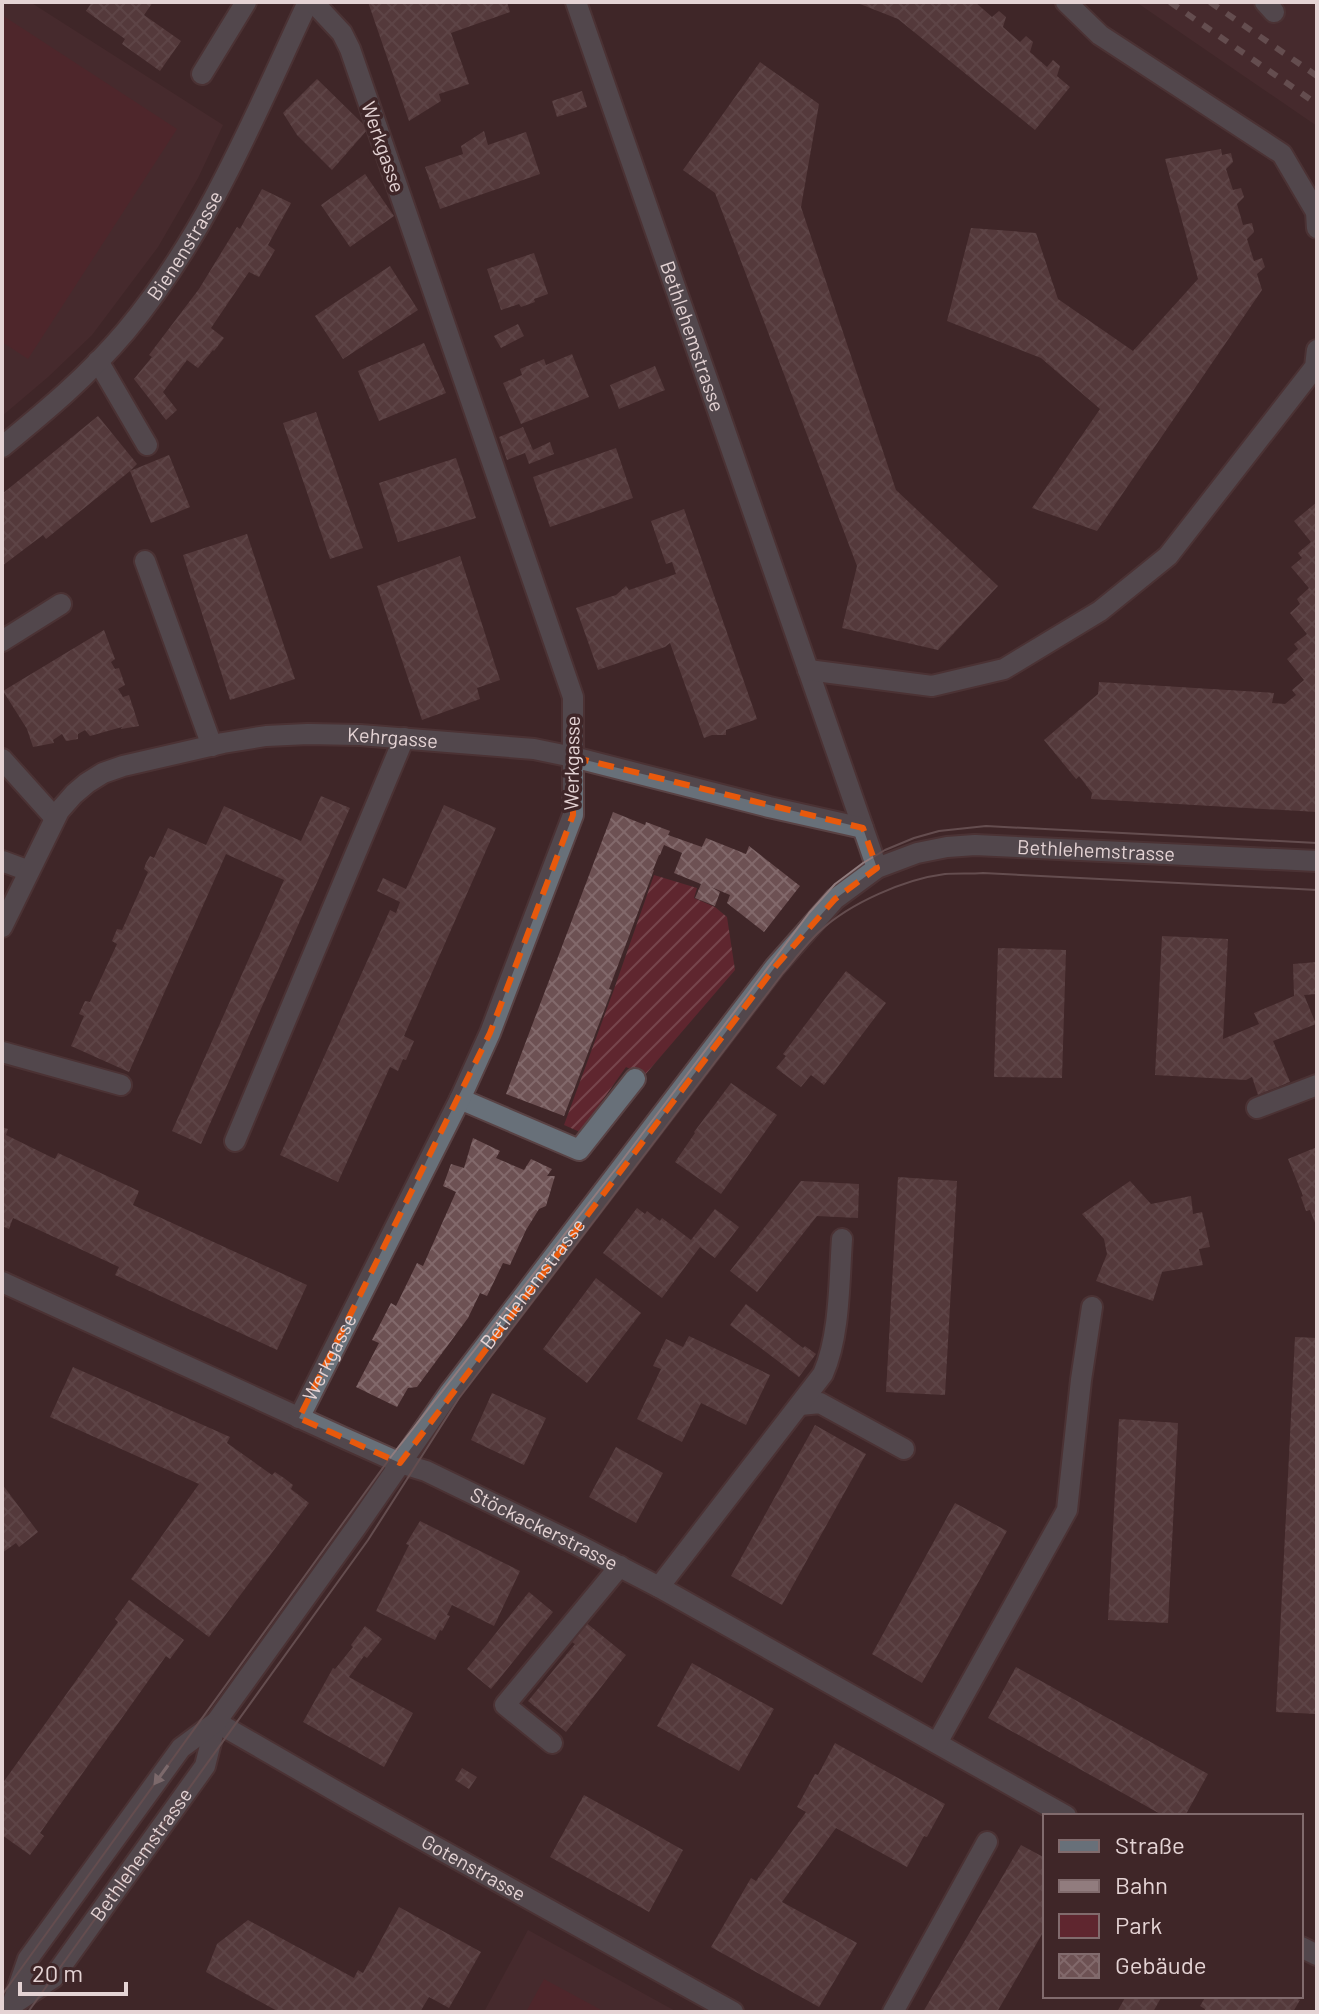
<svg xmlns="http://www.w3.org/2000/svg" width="1319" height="2014" font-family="Barlow,sans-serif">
  <defs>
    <pattern id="garden-furrows" width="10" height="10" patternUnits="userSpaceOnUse" patternTransform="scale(2)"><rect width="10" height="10" fill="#5f262f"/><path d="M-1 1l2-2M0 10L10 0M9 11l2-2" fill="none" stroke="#76454c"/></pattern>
    <pattern id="building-cross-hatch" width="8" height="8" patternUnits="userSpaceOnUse" patternTransform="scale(2)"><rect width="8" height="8" fill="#6d5153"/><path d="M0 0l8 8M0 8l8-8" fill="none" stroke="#82696b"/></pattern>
  </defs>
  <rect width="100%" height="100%" fill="#3f2628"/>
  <!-- built -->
  <path fill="#4f3034" d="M2 2H30L223 125 198 178 158 247 92 335 48 377 2 416Z
    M1136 2H1317V126Z
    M528 1930 677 2012H484Z"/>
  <!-- green -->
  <path fill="#5f262f" d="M2 15 177 129 28 359 2 342Z
    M544 1979 605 2012H526Z"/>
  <!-- garden -->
  <path fill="url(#garden-furrows)" d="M654 875 697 888 694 898 715 907 727 917 735 970 644 1076 626 1067 580 1132 564 1125 613 992Z"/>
  <!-- building -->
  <path fill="url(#building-cross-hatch)" d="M92 2H153L144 15 181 41 160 71 122 44 125 39 86 11Z
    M368 2H507L510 12 451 33 469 84 439 94 441 101 409 121Z
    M855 2H975L992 17 999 11 1006 17 1003 27 1020 42 1026 36 1033 42 1030 52 1047 67 1053 60 1060 66 1057 76 1070 87 1035 130 898 19Z
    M760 62 819 104 801 207 896 490 998 586 938 650 842 628 857 566 715 193 683 170Z
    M317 79 368 129 332 170 297 135 283 113Z
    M582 91 587 107 557 117 552 101Z
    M484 131 488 145 526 132 540 174 440 209 425 167 463 154 461 146Z
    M1221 149 1222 155 1231 153 1233 162 1226 169 1233 190 1241 188 1244 197 1237 204 1243 225 1252 223 1254 232 1247 239 1254 261 1262 258 1265 267 1257 274 1262 290 1097 531 1032 508 1100 409 1041 358 947 321 971 228 1036 233 1058 299 1133 351 1198 279 1165 159Z
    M365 174 394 216 350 247 321 205Z
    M262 189 291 203 268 245 275 250 259 277 249 272 211 328 224 338 214 351 213 350 198 368 187 360 163 392 177 410 166 420 134 379 152 357 149 355 199 289 237 227 240 229Z
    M534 253 548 294 534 299 535 302 521 307 519 304 501 310 487 269Z
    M390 266 418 310 343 359 315 316Z
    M518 324 524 336 501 348 494 336Z
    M424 343 446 393 379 421 358 371Z
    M572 354 589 397 521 424 503 383 522 375 520 369 544 359 546 365Z
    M655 366 665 390 619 409 610 385Z
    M316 412 363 548 330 559 283 423Z
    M98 416 137 464 130 471 169 455 190 507 151 523 130 471 46 539 43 535 2 566V494Z
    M523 427 533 450 550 442 554 454 529 464 525 453 507 460 499 437Z
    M616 448 633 498 550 527 533 477Z
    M456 458 476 518 398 542 379 483Z
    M1317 502V812L1091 799 1092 793 1079 776 1076 779 1044 740 1098 694 1099 682 1274 693 1272 703 1285 704 1296 695 1292 690 1304 680 1287 659 1298 649 1294 644 1307 634 1290 613 1300 604 1297 599 1309 588 1291 567 1302 558 1298 553 1311 542 1294 521Z
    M684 509 757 719 726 730V735H712L704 738 670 643 665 647 598 670 576 608 616 595 626 586 629 590 676 574 672 562 666 564 651 521Z
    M247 534 295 679 230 700 183 555Z
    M460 556 500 680 477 688 480 699 422 720 377 586Z
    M104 630 115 659 111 662 115 669 119 668 125 685 118 689 123 697 129 695 139 726 121 729 122 727 90 736 85 730 78 734V739L66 741 62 734 53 740 54 743 33 747 27 729 3 691Z
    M321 796 350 808 201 1144 172 1131 284 880 226 854 129 1072 71 1046 84 1016 79 1014 85 1001 90 1002 117 944 112 941 117 929 122 930 148 872 144 869 146 863 150 856 154 858 168 828 206 845 224 806 301 841Z
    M444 805 496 828 404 1036 414 1041 406 1060 403 1059 398 1071 390 1067 338 1182 280 1155 390 910 396 913 400 902 377 891 383 878 406 889Z
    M613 812 645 825 646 822 670 831 668 835 702 847 706 838 746 854 749 846 800 886 764 932 727 903 730 895 711 887 720 892 715 906 695 898 701 884 674 873 682 853 664 845 660 855H659L653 870H654L609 989 612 990 564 1116 506 1094Z
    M1162 936 1228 939 1223 1039 1259 1024 1254 1013 1294 996 1293 964 1317 962V994L1304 995 1316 1024 1273 1041 1290 1082 1258 1095 1252 1077 1246 1080 1155 1075Z
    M998 948 1066 950 1062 1078 994 1077Z
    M846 971 886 1003 824 1085 811 1075 801 1087 776 1068 786 1056 783 1054Z
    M731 1083 777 1115 721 1194 675 1162 695 1133 694 1132Z
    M2 1127 8 1129 6 1135 55 1159 58 1153 139 1191 133 1205 307 1285 277 1350 115 1275 119 1267 13 1218 9 1229 2 1226Z
    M473 1138 500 1151 496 1158 524 1170 531 1159 552 1169 547 1176H555L546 1206 539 1209 526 1230 510 1265 503 1263 487 1296 480 1293 468 1318 417 1387 408 1388 397 1407 356 1387 379 1343 372 1340 391 1303 396 1306 417 1263 423 1266 456 1192 443 1186 451 1164 464 1168Z
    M1317 1147V1228L1310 1210 1306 1211 1301 1197 1303 1196 1288 1159Z
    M898 1177 957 1181 945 1395 886 1392Z
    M801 1181 859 1184 858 1218 817 1216 757 1292 730 1271Z
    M1130 1181 1151 1204 1191 1196 1193 1214 1202 1212 1210 1247 1199 1249 1203 1265 1162 1272 1153 1301 1096 1281 1107 1254 1104 1239 1082 1214Z
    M637 1208 645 1214 647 1211 660 1221 662 1218 691 1240 715 1209 739 1227 715 1258 700 1247 662 1298 603 1253Z
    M596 1278 641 1313 587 1383 543 1349Z
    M746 1304 803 1348 805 1346 816 1354 799 1377 730 1325Z
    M689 1336 770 1375 746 1425 701 1403 682 1442 637 1419 661 1369 653 1366 666 1339 683 1347Z
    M1295 1337 1317 1338V1714L1276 1712Z
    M73 1367 230 1437 227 1443 272 1475 275 1472 284 1478 293 1485 291 1489 309 1503 209 1637 131 1579 199 1484 50 1417Z
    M492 1393 546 1418 524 1465 471 1440Z
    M1119 1419 1178 1423 1168 1623 1108 1620Z
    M815 1425 866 1454 782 1605 731 1576Z
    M616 1447 663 1473 636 1523 589 1497Z
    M2 1484 38 1532 19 1547 16 1543 2 1553Z
    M955 1503 1007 1531 922 1683 872 1654Z
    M420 1521 520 1571 494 1626 452 1605 447 1615 450 1616 442 1631 440 1630 435 1640 376 1611 409 1545 406 1544Z
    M529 1592 553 1612 491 1689 467 1669Z
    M129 1600 184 1640 170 1659 166 1656 40 1833 44 1836 30 1855 2 1835V1784L118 1622 115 1619Z
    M584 1621 626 1655 566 1732 528 1701 575 1644 569 1640Z
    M365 1626 382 1639 367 1658 364 1656 349 1677 413 1713 384 1767 303 1722 333 1668 335 1669 353 1647 351 1645Z
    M692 1663 774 1709 739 1771 657 1726Z
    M1016 1667 1208 1774 1185 1816H1164L988 1718Z
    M835 1743 945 1804 927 1837 924 1836 907 1867 836 1828 782 1902 857 1943 819 2007 711 1947 751 1878 756 1881 806 1812 797 1807 815 1774 818 1775Z
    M462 1768 477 1777 469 1789 455 1780Z
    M584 1795 683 1850 649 1912 550 1857Z
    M1021 1845 1045 1858V1929L997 2012H923Z
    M399 1907 481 1952 449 2008 429 1997 420 2012H279L206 1972 217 1944 248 1920 354 1978 358 1970 363 1973Z
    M1126 1996H1162L1153 2012H1117Z
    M1206 1996H1292L1300 2000 1293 2012H1204L1205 2009 1200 2006Z"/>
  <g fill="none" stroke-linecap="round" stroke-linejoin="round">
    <defs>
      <g id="minor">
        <path id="s1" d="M576 2 877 868"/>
        <path d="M1066 2 1100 35 1282 154 1316 212 1317 228"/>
        <path d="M1265 2 1274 12"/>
        <path d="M202 74 246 2"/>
        <path d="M98 361 147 445"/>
        <path id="s2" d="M2 447C47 410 88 376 126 331 207 234 255 115 308 2"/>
        <path d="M145 561 212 746"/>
        <path d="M2 641 61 604"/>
        <path d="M808 670 932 686 1004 669 1100 611 1168 556 1315 367 1317 350"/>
        <path d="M2 759 55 818"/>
        <path d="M2 861 29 871"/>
        <path id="s3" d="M2 927 59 811 74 794 87 783 103 773 123 766 223 743 266 736 308 734 360 735 534 749 573 757 769 807 863 828"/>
        <path d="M2 1052 121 1085"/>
        <path d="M460 1099 579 1150 635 1079"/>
        <path d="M1257 1108 1317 1085"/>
        <path d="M235 1141 404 738"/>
        <path id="s4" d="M2 1282 344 1438 400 1463 426 1471 578 1545 659 1587 1066 1816"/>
        <path d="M800 1405 820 1403 904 1449"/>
        <path id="s5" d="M299 1418 460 1099 490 1033 573 815V697L350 49 342 33 313 2"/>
        <path d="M659 1587 823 1374C840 1336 839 1282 842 1239"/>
        <path id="s6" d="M216 1722 353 1801 733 2012"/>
        <path d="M552 1743 505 1705 620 1566"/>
        <path d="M937 1743 1067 1510 1081 1380 1092 1307"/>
        <path d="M1301 1947 1317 1955"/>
        <path d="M12 2005 53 1978 205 1766 216 1722"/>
        <path id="s7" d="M8 2012 12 2005 28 1959 181 1748 216 1722 355 1529 450 1392 775 967 835 899 877 868 917 853 947 847 975 845 1317 861"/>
        <path d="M893 2012 987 1842"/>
      </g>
    </defs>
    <!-- minor casing -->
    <use href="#minor" stroke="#594244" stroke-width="24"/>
    <!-- minor -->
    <use href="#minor" stroke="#687079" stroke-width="20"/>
    <!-- tram -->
    <g stroke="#917c7e" stroke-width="2">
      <path d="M2 1995 390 1458 618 1166 809 913 835 884 863 863 885 850 914 838 939 831 986 826 1317 843"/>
      <path id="s8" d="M28 2012 368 1540 459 1398 783 973C795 959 807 943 820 931 850 903 905 879 945 874 957 873 970 874 983 873L1317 890"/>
    </g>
    <!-- rail -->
    <path stroke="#917c7e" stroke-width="6" stroke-dasharray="10 10" stroke-linecap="butt" d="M1170 2 1317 104
      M1210 2 1317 76"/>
  </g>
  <!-- one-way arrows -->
  <defs><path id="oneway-solid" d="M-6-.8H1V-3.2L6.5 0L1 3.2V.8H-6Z" transform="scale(2)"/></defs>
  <use fill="#c5babd" href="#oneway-solid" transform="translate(161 1775) rotate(126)"/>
  <!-- marked area -->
  <path d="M0 0H1319V2014H0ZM573 757 863 828 877 868 835 899 775 967 400 1463 299 1418 490 1033 573 815Z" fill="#3f2628" fill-opacity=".55" fill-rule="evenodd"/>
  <path fill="none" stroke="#e8590c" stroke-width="6" stroke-dasharray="16 10" stroke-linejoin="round" d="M573 757 863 828 877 868 835 899 775 967 400 1463 299 1418 490 1033 573 815Z"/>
  <g text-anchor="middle" stroke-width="7" stroke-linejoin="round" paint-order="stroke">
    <!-- street labels -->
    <g font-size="20" fill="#e4d3d4" stroke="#3f2628">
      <text transform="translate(383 147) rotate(71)" y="7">Werkgasse</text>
      <text dy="7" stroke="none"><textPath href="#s2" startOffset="274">Bienenstrasse</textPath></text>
      <text dy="7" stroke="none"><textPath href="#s1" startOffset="354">Bethlehemstrasse</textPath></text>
      <text dy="7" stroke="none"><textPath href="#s3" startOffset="482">Kehrgasse</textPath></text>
      <text transform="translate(572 763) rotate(-89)" y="7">Werkgasse</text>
      <text dy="7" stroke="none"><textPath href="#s7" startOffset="1666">Bethlehemstrasse</textPath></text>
      <text dy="7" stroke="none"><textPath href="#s7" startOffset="902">Bethlehemstrasse</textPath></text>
      <text dy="7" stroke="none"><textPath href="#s5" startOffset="68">Werkgasse</textPath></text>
      <text dy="7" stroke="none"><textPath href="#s4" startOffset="596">Stöckackerstrasse</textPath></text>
      <text dy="7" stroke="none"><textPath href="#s8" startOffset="194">Bethlehemstrasse</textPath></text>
      <text dy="7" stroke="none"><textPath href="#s6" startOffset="296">Gotenstrasse</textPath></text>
    </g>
  </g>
  <!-- border -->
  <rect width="1319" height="2014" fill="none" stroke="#e4d3d4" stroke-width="8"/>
  <!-- legend -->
  <rect x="1043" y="1814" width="260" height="184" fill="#3f2628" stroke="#816b6d" stroke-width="2"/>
  <rect x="1059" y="1840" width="40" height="12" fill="#687079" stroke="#816b6d" stroke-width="2"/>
  <text x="1115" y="1854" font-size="24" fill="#e4d3d4">Straße</text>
  <rect x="1059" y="1880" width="40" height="12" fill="#917c7e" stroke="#816b6d" stroke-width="2"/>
  <text x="1115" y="1894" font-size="24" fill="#e4d3d4">Bahn</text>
  <rect x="1059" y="1914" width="40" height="24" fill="#5f262f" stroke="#816b6d" stroke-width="2"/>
  <text x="1115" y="1934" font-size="24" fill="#e4d3d4">Park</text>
  <rect x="1059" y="1954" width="40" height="24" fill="url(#building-cross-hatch)" stroke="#816b6d" stroke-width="2"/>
  <text x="1115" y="1974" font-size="24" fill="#e4d3d4">Gebäude</text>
  <!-- scale -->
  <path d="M20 1982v12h106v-12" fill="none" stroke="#e4d3d4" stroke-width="4"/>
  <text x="32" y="1982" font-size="24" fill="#e4d3d4" stroke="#3f2628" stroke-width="6" paint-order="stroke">20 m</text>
</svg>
